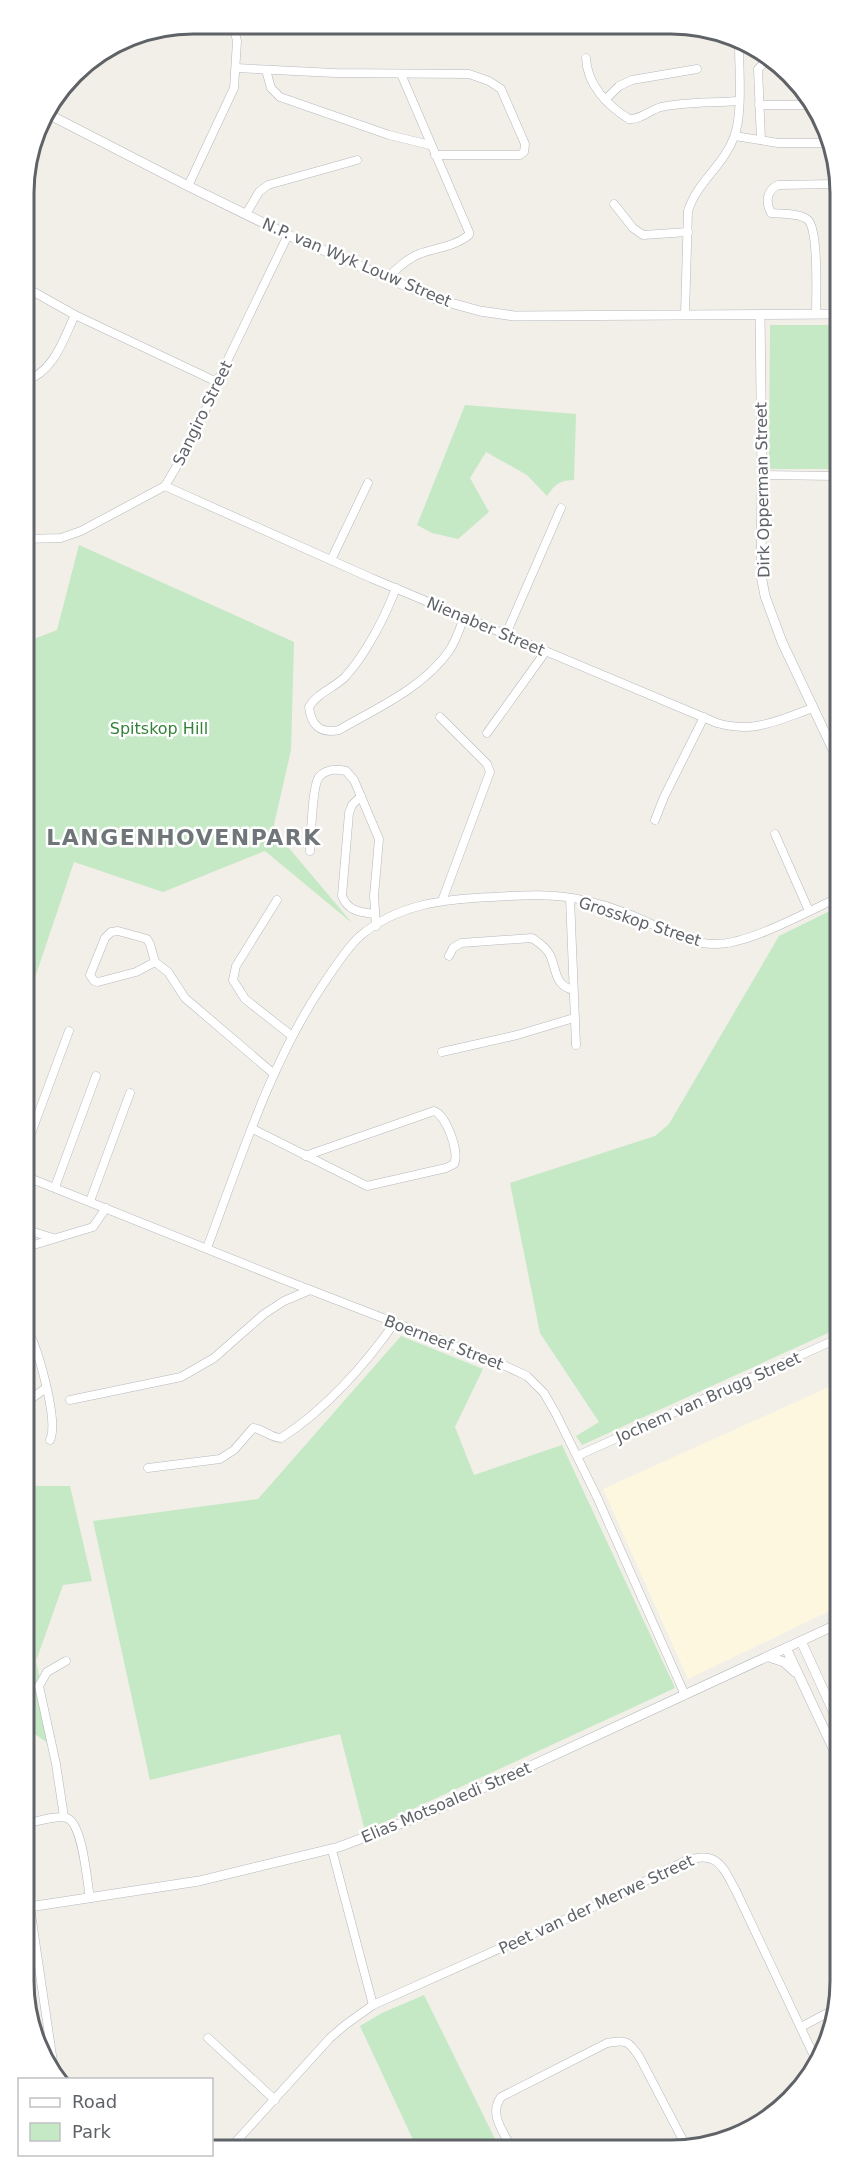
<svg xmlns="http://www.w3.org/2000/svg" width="865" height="2174" font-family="'DejaVu Sans',sans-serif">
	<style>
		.commercial { fill: #fef7e0 }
		.green { fill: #c5e8c5 }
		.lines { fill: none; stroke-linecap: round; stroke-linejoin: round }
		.minor-casing { stroke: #b5b8bc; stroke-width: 9 }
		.tertiary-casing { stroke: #b5b8bc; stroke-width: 10 }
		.minor { stroke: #fff; stroke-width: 8 }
		.tertiary { stroke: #fff; stroke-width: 9 }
		.labels { text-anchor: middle; stroke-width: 5; stroke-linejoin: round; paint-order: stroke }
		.street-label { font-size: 16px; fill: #5f6368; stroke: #fff }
		.park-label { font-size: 16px; fill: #348238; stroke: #fff }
		.district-label { font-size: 22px; font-weight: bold; letter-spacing: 1.5px; fill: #70757a; stroke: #fff }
		.rim { fill: none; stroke: #5f6368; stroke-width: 3 }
	</style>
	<rect width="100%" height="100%" fill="#f1efe8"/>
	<path class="commercial" d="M829 1387 839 1407 840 1606 688 1679 603 1489Z"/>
	<g class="green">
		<path d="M770 325H836V469H769Z"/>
		<path d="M465 405 576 414 574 480C560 480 555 484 547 496L527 475 486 452 470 478 489 512 458 539 432 533 417 525Z"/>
		<path d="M79 545 294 642 291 750 273 829 352 923 265 851 163 892 74 862 27 1001 26 642 57 630Z"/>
		<path d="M838 907 839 1328 582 1445 576 1436 599 1422 540 1333 510 1183 655 1136 669 1124 779 936Z"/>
		<path d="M401 1336 483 1369 455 1427 474 1475 562 1445 675 1688 365 1831 340 1734 150 1780 93 1521 258 1499Z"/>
		<path d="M28 1465 36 1486H70L92 1581 63 1585 36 1661 55 1748 29 1730Z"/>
		<path d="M424 1995 498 2145 416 2146 360 2026 382 2013Z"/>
	</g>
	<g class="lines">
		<defs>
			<g id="minor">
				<path d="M586 58C587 85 608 106 629 119 640 120 650 110 661 107 685 102 713 103 738 101"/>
				<path d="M236 68 335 73 469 74 489 81 501 89 525 144 524 152 520 155H435"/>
				<path d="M266 70 271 88 280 97 389 135 430 145"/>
				<path d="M605 100 619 86 632 80 697 69"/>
				<path d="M759 105H808"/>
				<path d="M735 136 778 143H831"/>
				<path d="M761 140 758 69 764 63H777"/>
				<path d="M188 186 234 88 237 41 233 24"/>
				<path d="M614 204 633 228 643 235 688 232"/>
				<path d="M246 214 259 192 268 185 357 160"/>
				<path d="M387 278C397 269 406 259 419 254 435 248 454 247 469 235V232L401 74"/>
				<path d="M25 287 75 315 217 382"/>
				<path d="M685 314 688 211C697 182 724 165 734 137 743 115 739 69 739 44"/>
				<path d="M816 314C816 296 819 231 808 220 801 213 781 214 771 213 765 202 767 190 778 185L835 184"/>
				<path d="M25 381C54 372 63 340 75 315"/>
				<path d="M762 475 836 476"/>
				<path d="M165 486 371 578 717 723C754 734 778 720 813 708"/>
				<path d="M25 539 61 538 81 531 165 486 195 435 217 382 288 235"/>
				<path d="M331 560 368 483"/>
				<path d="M396 588C385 617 366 654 345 677 334 688 317 693 309 707 311 725 320 734 339 730 377 708 423 688 449 651 456 641 460 628 464 617"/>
				<path d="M506 634 561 508"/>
				<path d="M440 717 487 764 490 772 442 901"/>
				<path d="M487 733 546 651"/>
				<path d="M361 796 352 805 349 813 342 896C348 911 359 912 374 914"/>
				<path d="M655 820 664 797 704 717"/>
				<path d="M775 834 809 911"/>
				<path d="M310 851C311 837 312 786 319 777 326 769 337 769 346 771L354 780 379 839 374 896 376 926"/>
				<path d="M570 898 576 1045"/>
				<path d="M277 900 236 966 233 980 245 999 292 1036"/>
				<path d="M449 956 453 948 461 943 532 938C539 943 546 947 550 955 557 970 554 985 573 990"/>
				<path d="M155 962 136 972 98 982 94 981 90 975 105 938 111 932 118 931 147 939 150 944 155 962 168 972 185 998 274 1074"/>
				<path d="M442 1052 517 1035 574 1018"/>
				<path d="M253 1129 367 1186 446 1168 454 1164C460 1152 446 1115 434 1111L305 1156"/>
				<path d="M27 1144 69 1031"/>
				<path d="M27 1177 282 1279 499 1363 527 1376 544 1393 556 1414 597 1497 685 1695"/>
				<path d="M55 1187 96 1076"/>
				<path d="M90 1201 130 1093"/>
				<path d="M27 1230 53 1238"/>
				<path d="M27 1247 93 1227 106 1208"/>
				<path d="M207 1248C241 1158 270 1063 324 983 335 967 346 949 360 936 398 904 444 899 492 897 523 895 556 893 587 901 600 904 613 908 626 913 654 923 684 944 715 944 747 945 807 912 837 898"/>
				<path d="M28 1331C38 1349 59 1421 50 1440"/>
				<path d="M70 1400 181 1377 214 1358 264 1314 284 1301 310 1290"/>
				<path d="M28 1401 46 1388"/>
				<path d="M577 1456 839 1338"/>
				<path d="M148 1468 220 1459 234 1450 253 1428C263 1429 271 1438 281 1438 324 1411 366 1364 395 1322"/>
				<path d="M64 1817 56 1764 39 1686 47 1672 66 1661"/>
				<path d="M29 1823C39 1821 57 1815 67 1818 83 1824 87 1882 90 1898"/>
				<path d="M332 1850 373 2005"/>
				<path d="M30 1907 53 2062"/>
				<path d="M801 2027 833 2010"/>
				<path d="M208 2038 275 2100"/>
				<path d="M510 2145C502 2130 489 2113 501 2097L607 2043C626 2039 629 2041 640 2058L685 2144"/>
				<path d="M232 2146 330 2038 345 2025 373 2005 602 1903 685 1861C718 1850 722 1866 736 1891L815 2058"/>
			</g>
			<g id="tertiary">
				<path d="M46 113 188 186 288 235 436 299 480 311 514 316 836 314"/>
				<path d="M760 314 762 475 761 575 765 596 782 642 837 758"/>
				<path d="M801 1641 840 1726"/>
				<path d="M786 1648 840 1763"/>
				<path d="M769 1657 784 1662 795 1672"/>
				<path d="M29 1907 199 1881 339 1847 431 1812 840 1623"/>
			</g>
		</defs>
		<use href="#minor" class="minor-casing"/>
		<use href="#tertiary" class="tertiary-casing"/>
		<use href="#minor" class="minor"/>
		<use href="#tertiary" class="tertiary"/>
	</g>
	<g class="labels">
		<g class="street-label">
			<text transform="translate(357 262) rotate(23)" y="6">N.P. van Wyk Louw Street</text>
			<text transform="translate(202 413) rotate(-64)" y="6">Sangiro Street</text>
			<text transform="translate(762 490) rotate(-91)" y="6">Dirk Opperman Street</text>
			<text transform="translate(486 626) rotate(23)" y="6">Nienaber Street</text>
			<text transform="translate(640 921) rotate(18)" y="6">Grosskop Street</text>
			<text transform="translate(444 1342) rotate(21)" y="6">Boerneef Street</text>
			<text transform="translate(708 1397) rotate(-24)" y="6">Jochem van Brugg Street</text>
			<text transform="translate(446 1802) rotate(-23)" y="6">Elias Motsoaledi Street</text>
			<text transform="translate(596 1904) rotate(-25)" y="6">Peet van der Merwe Street</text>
		</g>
		<g class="park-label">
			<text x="159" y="734">Spitskop Hill</text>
		</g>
		<g class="district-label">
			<text x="184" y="845">LANGENHOVENPARK</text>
		</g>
	</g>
	<path d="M0 0H865V2174H0ZM193 34H671A159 159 0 0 1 830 193V1981A159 159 0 0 1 671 2140H193A159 159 0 0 1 34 1981V193A159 159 0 0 1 193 34Z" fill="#fff" fill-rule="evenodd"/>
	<path class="rim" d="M193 34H671A159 159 0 0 1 830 193V1981A159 159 0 0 1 671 2140H193A159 159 0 0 1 34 1981V193A159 159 0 0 1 193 34Z"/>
	<rect x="18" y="2078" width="195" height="78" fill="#ffffff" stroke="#bfc1c3" stroke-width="1.5"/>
	<rect x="30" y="2098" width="30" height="9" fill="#ffffff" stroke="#bfc1c3" stroke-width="1.5"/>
	<text x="72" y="2108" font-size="18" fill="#5f6368">Road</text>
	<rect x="30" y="2123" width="30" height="18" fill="#c5e8c5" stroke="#bfc1c3" stroke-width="1.5"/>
	<text x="72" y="2138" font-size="18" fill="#5f6368">Park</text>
</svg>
